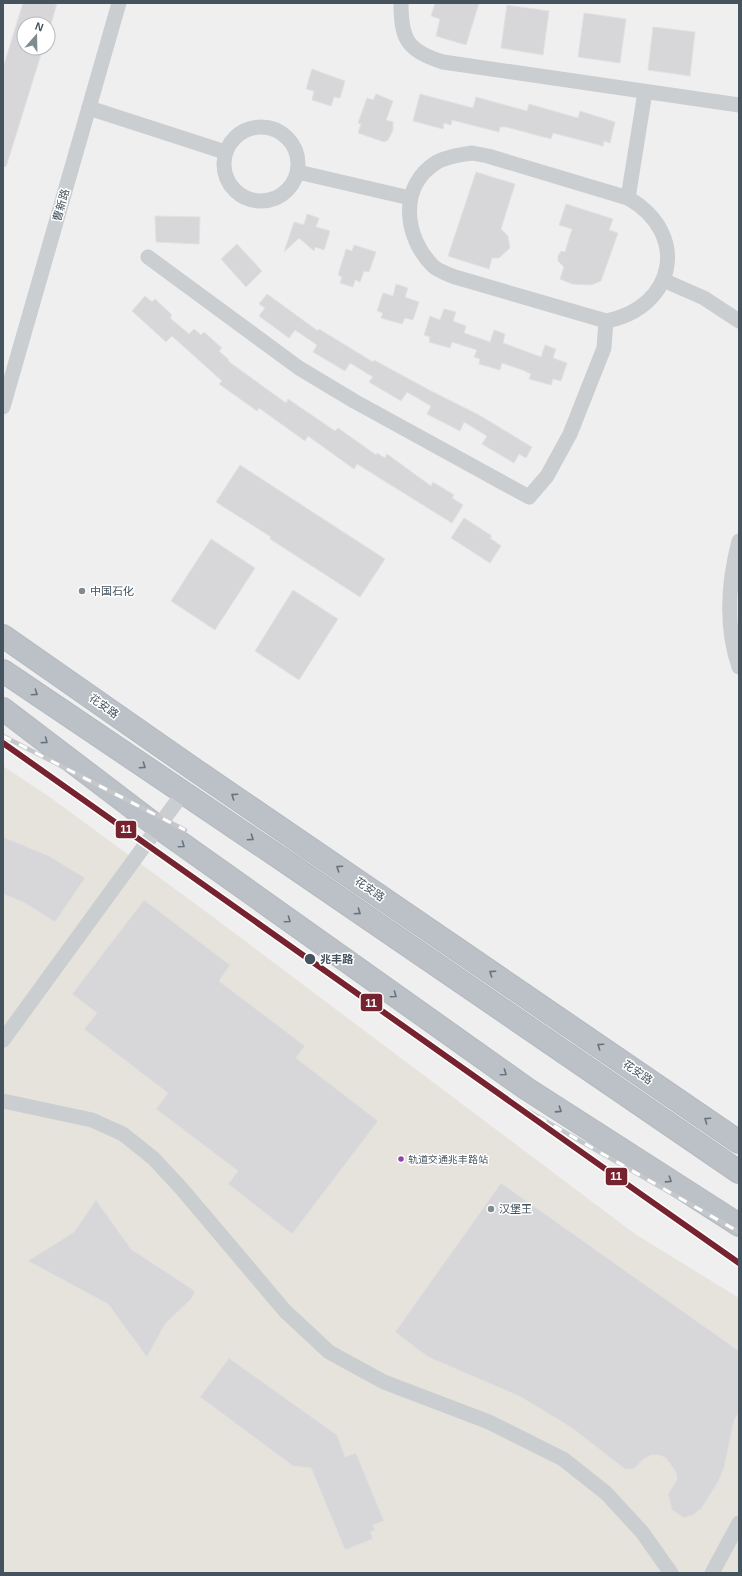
<svg xmlns="http://www.w3.org/2000/svg" width="742" height="1576" font-family="Arial,'Noto Sans SC',sans-serif">
	<style>
		.commercial { fill: #e6e2dc }
		.building { fill: #d7d7d9; stroke: #e1e1e2 }
		.lines { fill: none; stroke-linecap: round; stroke-linejoin: round }
		.highway-casing { stroke: #b3bac0; stroke-width: 24 }
		.street { stroke: #cbced0; stroke-width: 15 }
		.highway { stroke: #bbc1c6; stroke-width: 22 }
		.rail-casing { stroke: #c5c7ca; stroke-width: 4.5 }
		.rail { stroke: #fff; stroke-width: 3; stroke-dasharray: 9; stroke-linecap: butt }
		.metro-1-casing { stroke: #fff; stroke-width: 9 }
		.metro-1 { stroke: #76232f; stroke-width: 6 }
		.oneway { stroke: #68747d }
		.poi-dot { fill: #808a91; stroke: #fff; stroke-width: 1.5 }
		.stop-dot { fill: #44535e; stroke: #fff; stroke-width: 1.5 }
		.bus-dot { fill: #8e44ad; stroke: #fff; stroke-width: 1.5 }
		.labels { text-anchor: middle; stroke-width: 3; stroke-linejoin: round; paint-order: stroke }
		.bus-label { font-size: 10px; fill: #44535e; stroke: #fff; text-anchor: start }
		.street-label { font-size: 11px; fill: #44535e; stroke: #fff }
		.poi-label { font-size: 11px; fill: #44535e; stroke: #fff; text-anchor: start }
		.stop-label { font-size: 11px; font-weight: bold; fill: #44535e; stroke: #fff; text-anchor: start }
		.line-badge { stroke: #fff; stroke-width: 1.5 }
		.badge-label { font-size: 11px; text-anchor: middle; font-weight: bold; fill: #fff }
	</style>
	<rect width="100%" height="100%" fill="#f0efef"/>
	<path class="commercial" d="M3 766 51 798 209 914 635 1234 739 1298V1573H3Z"/>
	<g class="building">
		<path d="M23 3H57L51 24H24V48H43L6 167 3 166V68Z"/>
		<path d="M435 3H479L466 45 436 36 440 19 431 16Z"/>
		<path d="M507 5 549 11 543 55 501 48Z"/>
		<path d="M584 13 626 19 620 63 578 57Z"/>
		<path d="M653 27 695 32 690 76 648 70Z"/>
		<path d="M312 69 345 81 340 98 334 97 331 106 312 100 314 91 306 89Z"/>
		<path d="M376 94 393 101 386 120 393 122V130L388 140 384 142 358 133 361 124 358 123 367 98 373 100Z"/>
		<path d="M420 94 473 108 476 97 527 111 529 104 578 118 580 111 615 122 610 143 604 141 603 146 553 133 551 139 506 127H500L499 132 452 120 451 125 444 123 443 129 413 121Z"/>
		<path d="M476 172 515 184 501 229 508 236 510 248 499 258H492L489 269 448 256Z"/>
		<path d="M566 204 613 219 609 230 618 233 601 281 591 285 572 284 560 279 564 267 558 261V256L561 251 565 252 572 229 559 225Z"/>
		<path d="M307 214 319 218 316 227 330 231 324 250 315 247 314 251 299 238 284 252 294 222 304 225Z"/>
		<path d="M155 216 200 217 199 244 156 242Z"/>
		<path d="M237 244 262 271 246 287 221 259Z"/>
		<path d="M354 245 376 252 369 272 364 271 360 282 355 280 353 287 340 283 342 277 338 275 346 249 352 251Z"/>
		<path d="M396 284 408 288 405 297 419 302 413 320 405 318 402 324 381 318 383 313 377 311 383 293 393 296Z"/>
		<path d="M267 294 318 331 319 329 373 362 374 360 431 391 479 415 532 447 526 458 519 454 514 463 482 444 487 436 464 422 460 431 427 414 431 406 407 392 401 401 369 382 373 377 350 363 345 371 313 352 317 345 295 330 289 338 259 316 265 308 259 304Z"/>
		<path d="M145 296 152 302 155 299 172 315 170 318 189 334 194 329 201 335 204 332 222 348 219 351 229 360 228 361 286 403 288 399 335 431 338 428 376 455 377 453 385 458 387 454 431 486 433 482 454 495 452 498 463 505 452 523 357 464 354 469 308 436 305 441 259 408 257 411 219 384 222 381 172 336 166 342 132 311Z"/>
		<path d="M444 309 456 312 453 321 466 326 464 333 490 342 494 330 505 334 503 343 541 357 545 345 556 349 553 358 567 363 561 381 553 379 551 385 529 379 531 374 525 371 502 363 500 370 479 364 480 359 474 357 477 350 452 342 450 348 429 342 430 337 424 335 430 316 440 320Z"/>
		<path d="M240 465 385 559 360 597 270 539 271 537 216 502Z"/>
		<path d="M464 518 492 536 490 538 501 546 490 563 451 538Z"/>
		<path d="M211 539 255 568 215 630 171 601Z"/>
		<path d="M293 590 338 619 299 680 255 651Z"/>
		<path d="M3 837 49 856 85 878 55 922 25 903 3 894Z"/>
		<path d="M144 900 230 965 219 981 305 1046 296 1058 378 1121 292 1234 228 1184 238 1171 156 1109 168 1093 84 1029 97 1013 72 994Z"/>
		<path d="M501 1183 739 1351V1413L735 1418 733 1425 724 1468 718 1482 701 1509 693 1515 684 1518 672 1510 668 1494 677 1480 676 1472 666 1458 659 1455H651L644 1459 633 1469H625L572 1428 521 1397 428 1357 395 1332Z"/>
		<path d="M96 1200 131 1249 195 1291 192 1298 165 1324 147 1357 108 1304 28 1261 74 1232Z"/>
		<path d="M229 1358 337 1435 345 1457 356 1453 384 1521 373 1525 375 1530 370 1532 373 1539 345 1550 311 1468 293 1466 200 1397Z"/>
	</g>
	<g class="lines">
		<defs>
			<g id="highway">
				<path d="M3 636 195 770 739 1142"/>
				<path d="M3 671 292 866 739 1172"/>
				<path d="M3 709 158 827 527 1089 739 1225"/>
			</g>
		</defs>
		<use href="#highway" class="highway-casing"/>
		<g class="street">
			<path d="M401 3C401 39 407 51 443 62L739 105"/>
			<path d="M89 108 225 152"/>
			<circle cx="261" cy="164" r="37"/>
			<path d="M472 153 488 156 628 198C691 234 675 308 606 321L455 277C448 274 438 271 433 266 404 237 398 186 437 162 448 156 460 155 472 153Z"/>
			<path d="M298 172 410 198"/>
			<path d="M628 198 645 92"/>
			<path d="M148 257 299 368 354 401 529 497 547 476 570 434 604 348 606 321"/>
			<path d="M663 280 704 298 739 321"/>
			<path d="M3 407 119 3"/>
			<path d="M739 541C728 583 725 626 739 667"/>
			<path d="M3 1040 180 797"/>
			<path d="M3 1101 92 1120 123 1134 153 1158 181 1188 285 1311 329 1352 384 1382 489 1422 563 1459 606 1493 642 1532 671 1573"/>
			<path d="M712 1573 739 1523"/>
		</g>
		<use href="#highway" class="highway"/>
		<defs>
			<g id="rail">
				<path d="M3 736 185 830"/>
				<path d="M507 1099 739 1232"/>
			</g>
		</defs>
		<use href="#rail" class="rail-casing"/>
		<use href="#rail" class="rail"/>
		<defs>
			<path id="metro-1" d="M3 743C250 915 493 1091 739 1263"/>
		</defs>
		<use href="#metro-1" class="metro-1-casing"/>
		<use href="#metro-1" class="metro-1"/>
	</g>
	<defs><path id="oneway-chevron" d="M-2-3.5L2.5 0L-2 3.5" fill="none" stroke-width="1.6" stroke-linecap="round" stroke-linejoin="round"/></defs>
	<g class="oneway">
		<use href="#oneway-chevron" transform="translate(35 693) rotate(34)"/>
		<use href="#oneway-chevron" transform="translate(45 741) rotate(37)"/>
		<use href="#oneway-chevron" transform="translate(143 766) rotate(34)"/>
		<use href="#oneway-chevron" transform="translate(234 796) rotate(-146)"/>
		<use href="#oneway-chevron" transform="translate(251 838) rotate(34)"/>
		<use href="#oneway-chevron" transform="translate(182 845) rotate(35)"/>
		<use href="#oneway-chevron" transform="translate(339 868) rotate(-146)"/>
		<use href="#oneway-chevron" transform="translate(358 912) rotate(34)"/>
		<use href="#oneway-chevron" transform="translate(288 920) rotate(35)"/>
		<use href="#oneway-chevron" transform="translate(492 973) rotate(-146)"/>
		<use href="#oneway-chevron" transform="translate(394 995) rotate(35)"/>
		<use href="#oneway-chevron" transform="translate(600 1046) rotate(-146)"/>
		<use href="#oneway-chevron" transform="translate(504 1073) rotate(35)"/>
		<use href="#oneway-chevron" transform="translate(559 1110) rotate(33)"/>
		<use href="#oneway-chevron" transform="translate(707 1120) rotate(-146)"/>
		<use href="#oneway-chevron" transform="translate(669 1180) rotate(33)"/>
	</g>
	<g class="poi-dot">
		<circle cx="82" cy="591" r="4"/>
		<circle cx="491" cy="1209" r="4"/>
	</g>
	<circle class="stop-dot" cx="310" cy="959" r="6"/>
	<circle class="bus-dot" cx="401" cy="1159" r="3.5"/>
	<g class="labels">
		<g class="bus-label">
			<text x="408" y="1163">轨道交通兆丰路站</text>
		</g>
		<g class="street-label">
			<text transform="translate(61 205) rotate(-74)" y="4">曹新路</text>
			<text transform="translate(104 706) rotate(35)" y="4">花安路</text>
			<text transform="translate(370 889) rotate(34)" y="4">花安路</text>
			<text transform="translate(638 1072) rotate(34)" y="4">花安路</text>
		</g>
		<g class="poi-label">
			<text x="90" y="595">中国石化</text>
			<text x="499" y="1213">汉堡王</text>
		</g>
		<g class="stop-label">
			<text x="320" y="963">兆丰路</text>
		</g>
	</g>
	<g class="line-badge">
		<rect x="115" y="820" width="22" height="19" rx="4" fill="#76232f"/>
		<rect x="360" y="993" width="23" height="19" rx="4" fill="#76232f"/>
		<rect x="605" y="1167" width="23" height="19" rx="4" fill="#76232f"/>
	</g>
	<g class="badge-label">
		<text x="126" y="833">11</text>
		<text x="371" y="1007">11</text>
		<text x="616" y="1180">11</text>
	</g>
	<rect width="742" height="1576" fill="none" stroke="#44535e" stroke-width="8"/>
	<g transform="translate(36 36) rotate(20)"><circle r="19" fill="#ffffff" stroke="#b4babf"/>
	<path d="M0-3L7 15L0 10L-7 15Z" fill="#808a91"/>
	<text y="-6" font-size="11" font-weight="bold" text-anchor="middle" fill="#44535e">N</text>
	</g>
</svg>
